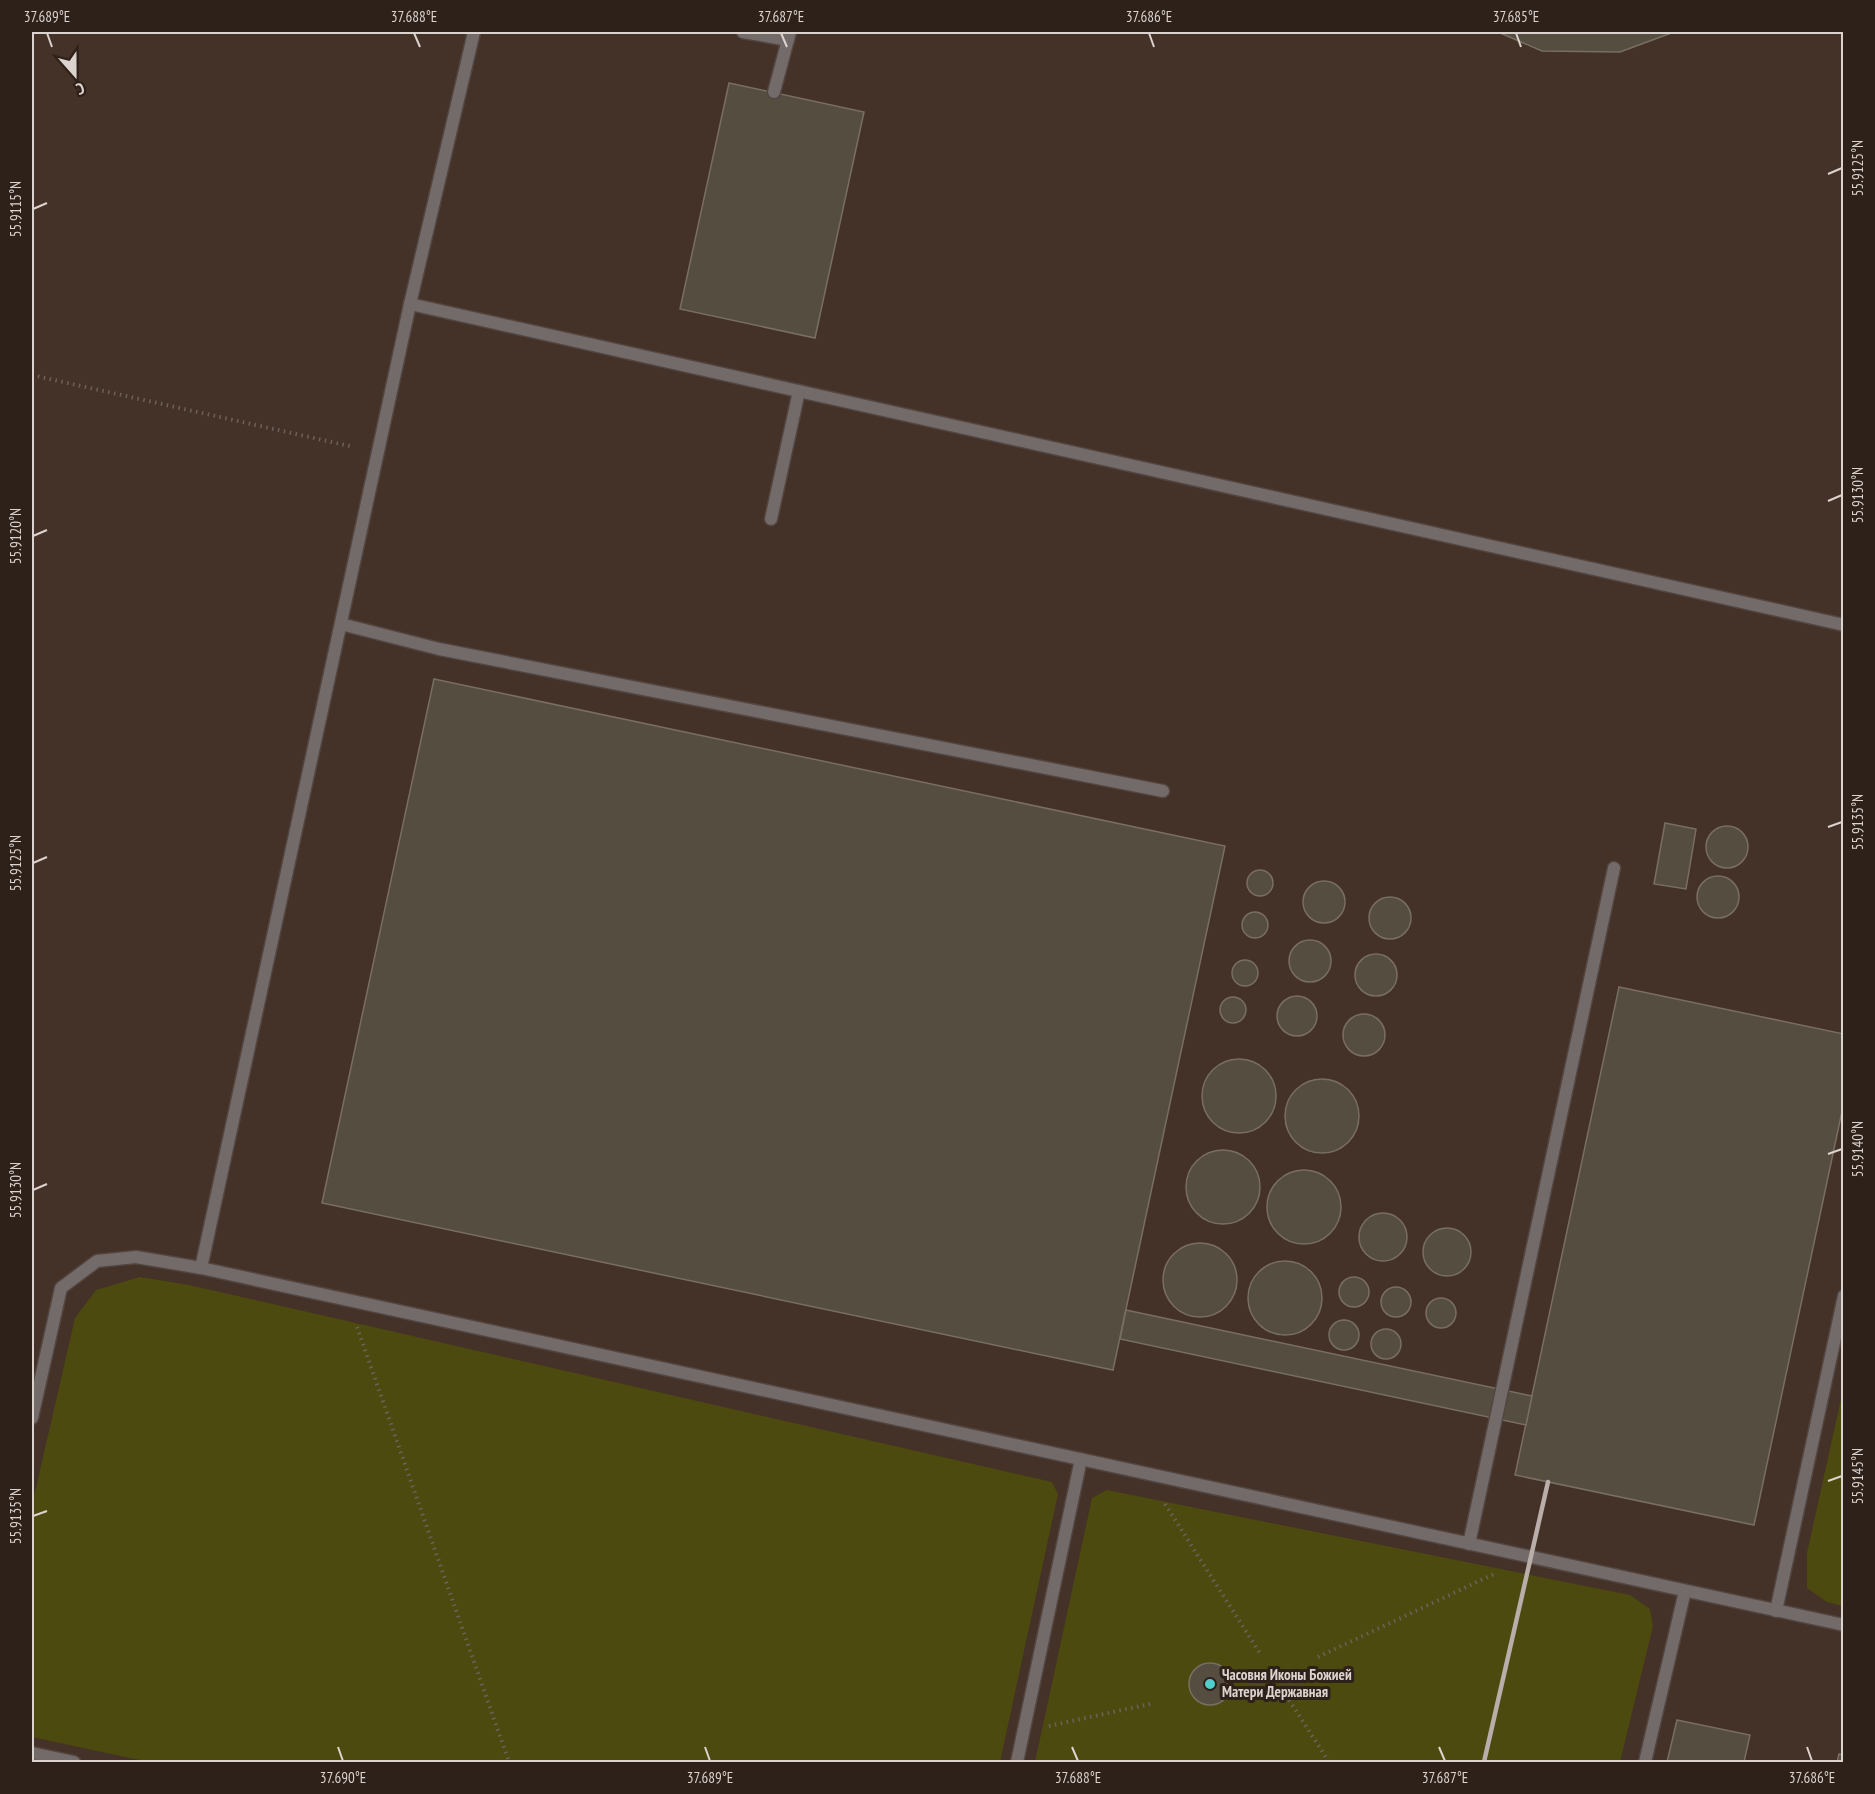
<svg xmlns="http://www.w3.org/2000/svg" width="1875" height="1794" font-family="'PT Sans Narrow',sans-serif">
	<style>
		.built { fill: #443127 }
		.green { fill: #4d4a0f }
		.building { fill: #564d41; stroke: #786f61; stroke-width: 1.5 }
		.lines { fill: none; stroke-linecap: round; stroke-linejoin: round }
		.lane-casing { stroke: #52453f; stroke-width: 15 }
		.path { stroke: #6d615b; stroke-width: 4; stroke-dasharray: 1.5 4.5; stroke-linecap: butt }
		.lane { stroke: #736a6a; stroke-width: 12 }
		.rail { stroke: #b9aea9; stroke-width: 4.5 }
		.ticks { fill: none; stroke: #dcd3ce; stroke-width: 2 }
		.poi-dot { fill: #52cdcd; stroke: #2e211a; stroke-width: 2 }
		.labels { text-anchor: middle; stroke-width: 6; stroke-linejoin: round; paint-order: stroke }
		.poi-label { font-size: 15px; font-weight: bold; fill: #dcd3ce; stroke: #2e211a; text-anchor: start }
		.neatline { fill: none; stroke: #dcd3ce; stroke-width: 2 }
		.ticks-label { font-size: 15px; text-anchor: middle; fill: #dcd3ce }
	</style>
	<rect width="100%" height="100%" fill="#382a24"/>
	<rect class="built" x="32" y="32" width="1811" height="1730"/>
	<g class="green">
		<path d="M140 1277 189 1285 1052 1482 1058 1494 1000 1762H149L32 1737V1505L75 1318 96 1290Z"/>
		<path d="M1843 1390V1606L1827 1602 1807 1588V1553Z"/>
		<path d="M1107 1490 1630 1595 1650 1609 1653 1626 1620 1762H1035L1092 1498Z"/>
	</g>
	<g class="building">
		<path d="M1498 32H1674L1620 52 1542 51Z"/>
		<path d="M729 83 864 112 815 338 680 309Z"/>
		<path d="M434 679 1225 846 1113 1370 322 1203Z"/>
		<path d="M1665 823 1696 829 1686 889 1654 884Z"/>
		<circle cx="1727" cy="847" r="21"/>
		<circle cx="1260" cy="883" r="13"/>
		<circle cx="1718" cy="897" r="21"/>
		<circle cx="1324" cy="902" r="21"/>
		<circle cx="1390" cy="918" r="21"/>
		<circle cx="1255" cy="925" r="13"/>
		<circle cx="1310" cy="961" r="21"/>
		<circle cx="1376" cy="975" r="21"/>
		<circle cx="1245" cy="973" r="13"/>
		<path d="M1619 987 1844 1034V1102L1754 1525 1515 1475Z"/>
		<circle cx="1297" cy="1016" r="20"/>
		<circle cx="1233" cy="1010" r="13"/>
		<circle cx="1364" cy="1035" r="21"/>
		<circle cx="1239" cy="1096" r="37"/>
		<circle cx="1322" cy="1116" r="37"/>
		<circle cx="1223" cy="1187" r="37"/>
		<circle cx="1304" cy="1207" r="37"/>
		<circle cx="1383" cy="1237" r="24"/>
		<circle cx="1447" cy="1252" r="24"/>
		<circle cx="1200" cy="1280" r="37"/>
		<circle cx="1285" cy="1298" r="37"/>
		<circle cx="1354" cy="1292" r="15"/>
		<circle cx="1396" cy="1302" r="15"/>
		<circle cx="1441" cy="1313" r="15"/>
		<path d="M1126 1310 1532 1396 1526 1425 1120 1339Z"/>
		<circle cx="1344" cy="1335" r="15"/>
		<circle cx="1386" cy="1344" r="15"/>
		<circle cx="1210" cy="1684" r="21"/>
		<path d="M1677 1720 1750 1735 1744 1762H1667Z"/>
		<path d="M1839 1754 1844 1755V1762H1837Z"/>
	</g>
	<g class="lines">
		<defs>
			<g id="lane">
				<path d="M743 32 788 40"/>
				<path d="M774 92 790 32"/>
				<path d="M410 304 1844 625"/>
				<path d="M771 519 799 391"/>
				<path d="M341 624 439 649 1163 791"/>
				<path d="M201 1268 410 304 474 32"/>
				<path d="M32 1418 61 1288 97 1261 136 1257 201 1268 1844 1625"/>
				<path d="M1469 1544 1614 868"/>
				<path d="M1776 1611 1844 1296"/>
				<path d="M32 1753 74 1762"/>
				<path d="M1017 1762 1081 1459"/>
				<path d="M1645 1762 1685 1591"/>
			</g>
		</defs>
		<use href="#lane" class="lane-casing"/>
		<g class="path">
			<path d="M32 375 354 447"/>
			<path d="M357 1327 509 1762"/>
			<path d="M1165 1504 1261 1655"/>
			<path d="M1318 1657 1494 1574"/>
			<path d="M1289 1700 1329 1762"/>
			<path d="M1049 1726 1154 1703"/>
		</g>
		<use href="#lane" class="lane"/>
		<path class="rail" d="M1484 1762 1548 1482"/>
	</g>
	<path class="ticks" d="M47 33 52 47M414 33 420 47M781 33 787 47M1149 33 1154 47M1516 33 1521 47M1828 174 1842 168M33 209 47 203M1828 501 1842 495M33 536 47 530M1828 827 1842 822M33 863 47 857M1828 1154 1842 1149M33 1190 47 1184M1828 1481 1842 1476M33 1516 47 1511M338 1747 343 1761M705 1747 710 1761M1072 1747 1078 1761M1439 1747 1445 1761M1807 1747 1812 1761"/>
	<circle class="poi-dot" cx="1210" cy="1684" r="6"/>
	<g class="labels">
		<g class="poi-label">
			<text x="1222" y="1680">Часовня Иконы Божией<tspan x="1222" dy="17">Матери Державная</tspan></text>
		</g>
	</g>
	<rect width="1875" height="1794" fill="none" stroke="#2e211a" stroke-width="66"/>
	<g transform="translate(75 75) rotate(159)" stroke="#2e211a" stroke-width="4.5" paint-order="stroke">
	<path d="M0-4.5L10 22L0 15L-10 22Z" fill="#dcd3ce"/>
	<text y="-9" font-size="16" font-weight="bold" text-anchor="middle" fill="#dcd3ce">С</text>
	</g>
	<rect x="33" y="33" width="1809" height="1728" class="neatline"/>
	<g class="ticks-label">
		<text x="47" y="22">37.689°E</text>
		<text x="414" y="22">37.688°E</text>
		<text x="781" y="22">37.687°E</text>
		<text x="1149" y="22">37.686°E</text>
		<text x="1516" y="22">37.685°E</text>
		<text transform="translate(1858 168) rotate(-90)" y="5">55.9125°N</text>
		<text transform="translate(16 209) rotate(-90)" y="5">55.9115°N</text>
		<text transform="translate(1858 495) rotate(-90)" y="5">55.9130°N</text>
		<text transform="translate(16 536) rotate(-90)" y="5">55.9120°N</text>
		<text transform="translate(1858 822) rotate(-90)" y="5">55.9135°N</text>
		<text transform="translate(16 863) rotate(-90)" y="5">55.9125°N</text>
		<text transform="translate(1858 1149) rotate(-90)" y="5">55.9140°N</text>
		<text transform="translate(16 1190) rotate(-90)" y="5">55.9130°N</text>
		<text transform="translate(1858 1476) rotate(-90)" y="5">55.9145°N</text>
		<text transform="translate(16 1516) rotate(-90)" y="5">55.9135°N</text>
		<text x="343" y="1783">37.690°E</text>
		<text x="710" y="1783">37.689°E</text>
		<text x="1078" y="1783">37.688°E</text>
		<text x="1445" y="1783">37.687°E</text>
		<text x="1812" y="1783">37.686°E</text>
	</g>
</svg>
